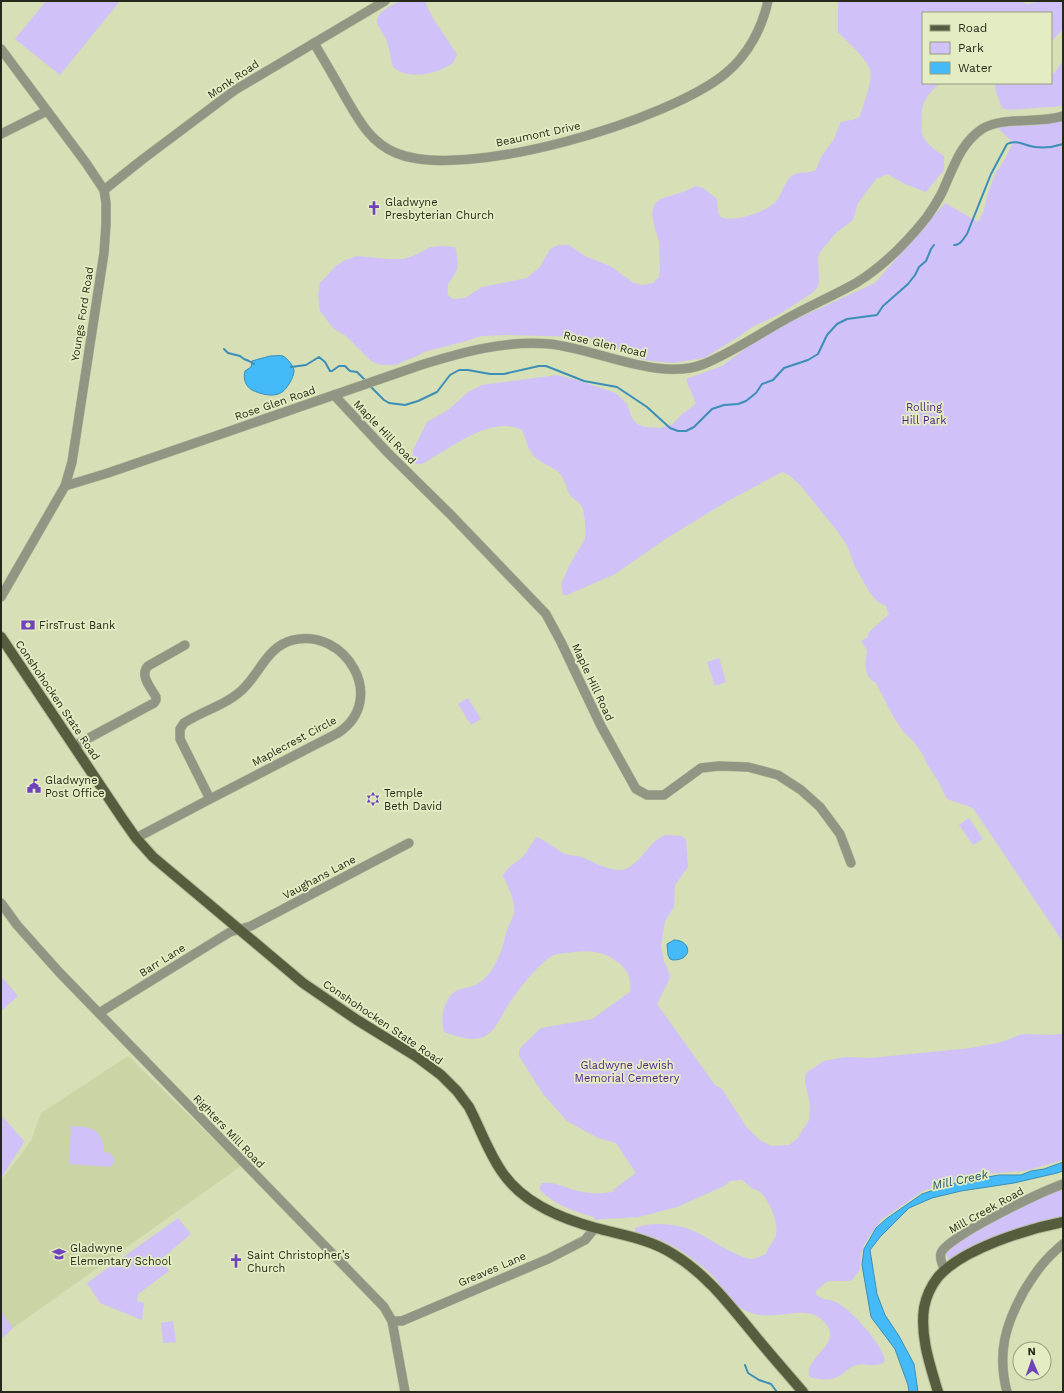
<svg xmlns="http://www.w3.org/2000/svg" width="1064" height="1393" font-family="'Work Sans',sans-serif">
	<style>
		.built { fill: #cbd4a4 }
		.green { fill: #d0c1f9 }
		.water { fill: #45baf9; stroke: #3c8eb6 }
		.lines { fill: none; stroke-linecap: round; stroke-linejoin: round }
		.stream { stroke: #3c8eb6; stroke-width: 2 }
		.minor-casing { stroke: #b3bb97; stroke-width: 10 }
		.major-casing { stroke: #b3bb97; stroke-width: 12 }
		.minor { stroke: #919584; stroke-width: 9 }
		.major { stroke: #565c3e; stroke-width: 10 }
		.labels { text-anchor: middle; stroke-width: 3.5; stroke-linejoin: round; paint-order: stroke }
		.street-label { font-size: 11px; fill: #262919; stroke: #e3ecc2 }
		.poi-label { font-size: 11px; fill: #262919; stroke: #e3ecc2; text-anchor: start }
		.park-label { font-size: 11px; fill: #4e1f8d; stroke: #e3ecc2 }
		.water-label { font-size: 12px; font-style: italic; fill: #285671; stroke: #e3ecc2 }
	</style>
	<rect width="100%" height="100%" fill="#d6dfb6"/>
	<path class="built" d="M128 1056 241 1166 13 1328 1 1339V1181L31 1141 41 1113Z"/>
	<g class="green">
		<path d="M46 1H120L60 75 15 39Z"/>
		<path d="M402 1H425C432 21 447 37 457 55L453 63C437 74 409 81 393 67 390 58 390 48 386 39 384 34 380 30 378 25 372 13 394 4 402 1Z"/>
		<path d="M838 1H1022L1027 4 1040 1H1063V29L1051 42V13H923V83H940C925 97 920 104 922 124 922 127 921 131 922 134 924 142 937 152 944 156V170L926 192 905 184 887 174 876 179 858 203 853 220 836 233 820 252 818 257 819 282 817 288 811 294 778 315 752 327 735 339 704 358 672 363 644 360 597 340 585 337 506 335 481 336 463 342 427 351 419 355 395 365H383L375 363 370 360 346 336 333 328 320 311 318 294 320 283 336 266 343 261 357 256 389 259H403L413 256 431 247 442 246 455 247C457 254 459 262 457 269 453 281 446 279 448 295L453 299 465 298 482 287 527 278 540 267 550 249 558 245H569L585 256 610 266 634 283 642 285 653 283 659 277 660 268 659 242 654 225 652 213 654 205 660 199 683 192 696 186 703 188 717 199 718 213 721 217C724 218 728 219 730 219 743 219 771 210 778 199 782 192 786 178 795 174 801 171 809 174 816 170L821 157 834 139 840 123C847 119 854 122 860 116 863 104 873 82 870 70 867 58 846 41 838 32Z"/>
		<path d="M1063 61V106L1008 110 1002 108 996 92 995 83H1051V74L1055 72Z"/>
		<path d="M1063 119V942L973 808 947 799 938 781 927 764 922 753 912 740 903 731 894 718 876 683C862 676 866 662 867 650L861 641 868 637V633L889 614 886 606 878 602 870 593 854 565 848 547 838 532 801 486 789 475 782 472 726 502 667 538 615 574 567 595H563L561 584 569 566 585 539C586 533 585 510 581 505 578 501 573 499 570 495 565 486 565 477 557 471 549 465 540 463 533 455 527 448 526 438 522 430 497 417 463 439 442 452 436 456 429 459 424 463 419 465 416 464 412 462L413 450 427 422 448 410 468 392 482 385 557 375 580 381 616 393 627 404 632 418 637 424 645 427 660 428 673 424 682 414 696 404 686 379 722 366 768 332 875 283 945 203 978 222 984 210 988 193 996 172 1002 164 1013 143 997 127 1038 125Z"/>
		<path d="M719 658 726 682 715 686 707 662Z"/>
		<path d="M468 698 481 719 471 725 458 704Z"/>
		<path d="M969 818 983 839 973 845 959 825Z"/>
		<path d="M665 835 682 836 686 840 688 867 675 885 674 907 665 921 661 946 664 961 670 975 669 980 657 1004 715 1085 722 1089 747 1128 760 1140 771 1146 789 1145 797 1139 809 1120 810 1104 805 1082V1077L807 1072 824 1061 845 1057 870 1058 971 1048 1002 1042 1019 1035 1026 1034 1049 1035 1063 1034V1160L1025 1171 982 1174 961 1178 923 1191 881 1220 870 1235 864 1245 861 1255 860 1270 852 1280 848 1281H829L825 1283 816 1291V1294C821 1300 829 1299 836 1302 851 1309 883 1345 885 1361 877 1369 867 1363 857 1365 851 1366 846 1371 841 1375 832 1381 820 1380 810 1377 801 1360 839 1347 828 1327 812 1298 774 1324 749 1312 744 1310 737 1307 733 1303 725 1294 720 1283 711 1274 699 1263 682 1250 667 1243 657 1238 646 1235 635 1232V1228C654 1221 678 1224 696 1232 707 1237 717 1245 728 1250 735 1253 743 1258 751 1259 756 1259 761 1256 766 1254 768 1246 774 1242 776 1235 779 1224 769 1199 760 1192 758 1190 755 1190 752 1188 749 1186 746 1183 742 1180L730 1181 724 1186 677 1207 635 1218 634 1217C621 1219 608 1218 595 1220L594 1217C575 1212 554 1204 540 1190V1186L542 1183C555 1181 566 1188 578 1191 589 1194 602 1194 612 1192H614L613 1190 636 1173 616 1143 598 1138 567 1121 543 1094 519 1056V1051L522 1046 541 1028 592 1019 630 992C632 978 627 968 616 961 604 952 590 950 575 952 569 953 560 953 554 955 538 963 513 996 504 1012 499 1021 495 1030 485 1036 474 1043 456 1036 444 1032 441 1019 442 1007 451 995 457 987 471 989 479 983 491 975 499 959 503 945 505 940 505 933 508 928 509 923 513 918 514 914 516 902 508 886 503 876 507 866 519 862 526 853 530 847 532 842 537 837 547 841 554 848 563 853 568 856 573 855 578 856 594 860 615 878 631 866 644 857 650 841 665 835Z"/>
		<path d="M1 976 18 996 1 1011Z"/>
		<path d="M1 1115 24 1141 23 1144 1 1178Z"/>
		<path d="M71 1126C92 1127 102 1128 104 1152L110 1153 114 1158V1163L110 1167 69 1164Z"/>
		<path d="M1063 1188V1218L950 1260 945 1254C977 1223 1024 1206 1063 1188Z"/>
		<path d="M178 1218 191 1234 161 1259 169 1271 138 1294 137 1301 144 1303 142 1320 100 1303 87 1283Z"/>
		<path d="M1 1311 13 1328 1 1339Z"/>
		<path d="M173 1321 176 1342 163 1343 161 1323Z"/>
	</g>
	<g class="water">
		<path d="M270 356C274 356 279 355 283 356 287 358 294 366 294 371 294 377 287 389 282 392 274 398 260 394 252 390 245 386 243 378 245 371L251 367 252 361 259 359Z"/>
		<path d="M674 940C691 940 694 960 673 960L670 959 668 955 667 944Z"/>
		<path d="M1063 1162V1171L1057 1173 1014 1183 961 1191 932 1198 909 1208 880 1237 870 1250 877 1294 885 1315 899 1336 914 1364 918 1392H909L908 1385 895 1349 871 1317 862 1265 864 1249 876 1228 886 1219 922 1194 955 1183 999 1175H1021L1031 1171 1044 1169Z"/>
	</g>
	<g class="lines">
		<g class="stream">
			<path d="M954 245C961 245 963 239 967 234L991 174 1007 144C1016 139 1026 146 1035 147 1044 148 1054 147 1063 144"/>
			<path d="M224 349 228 353 240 356 244 359 249 361 254 364"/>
			<path d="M291 367 306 365 319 357 325 362 330 371H332L339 366H345L350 371 357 372 366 381"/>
			<path d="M370 386 384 400 389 403 405 405 418 401 437 392 450 375 459 370H468L490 374H504L539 366H546L584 381 617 387 647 407 670 428 678 431H686L694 427 712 409 724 405 738 404 746 401 756 393 762 384 773 380 784 368 808 360 818 354 827 335 837 324 847 319 877 315 883 306 908 284 915 275 919 267 926 261 931 249 934 245"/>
			<path d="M745 1365 748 1373 759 1380 771 1384 777 1392"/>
		</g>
		<defs>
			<g id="minor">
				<path d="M314 43C324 60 334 77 343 93 357 117 369 142 396 153 465 182 670 120 726 73 748 55 762 28 768 1"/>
				<path d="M1 49 86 163 104 190 106 203V224L104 253 72 462 65 486 1 597"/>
				<path d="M1 134 47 111"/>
				<path d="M104 190 143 159 235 90 385 1"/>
				<path d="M334 395 388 453 451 515 546 614 561 642 601 726 636 789 647 795H664L701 768 719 766 748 767 778 775 801 790 820 807 840 834 851 863"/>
				<path d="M65 486 108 473 421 365C463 352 506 340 550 344 597 349 660 382 704 364 733 352 759 334 786 319 809 306 833 296 856 283 884 266 907 242 927 217 933 208 940 198 944 188 954 166 961 143 982 129 1003 116 1038 124 1063 116"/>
				<path d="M74 746 154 703 156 700V697C151 688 139 675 148 666L185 645"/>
				<path d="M136 838 210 799 180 739V729L184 723C202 711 229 704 244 688 261 671 268 646 293 640 345 627 389 699 338 733L210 799"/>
				<path d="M1 903 17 925 59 972 384 1307 392 1321 405 1392"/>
				<path d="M99 1013 230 932 251 926 409 843"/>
				<path d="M945 1271C943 1265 939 1259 941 1253 946 1237 1043 1191 1063 1184"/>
				<path d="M392 1321H402L548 1259 585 1240 595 1228"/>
				<path d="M1007 1392C997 1354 1005 1325 1024 1291 1037 1270 1044 1260 1063 1244"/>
			</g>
			<g id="major">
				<path d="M1 637 122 818 136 838 153 857 303 983 357 1020 417 1057 441 1075 457 1091 469 1107C480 1128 488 1152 502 1172 522 1202 562 1219 596 1228 622 1235 650 1239 673 1254 706 1274 728 1303 752 1332 768 1352 786 1372 803 1392"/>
				<path d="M938 1392C930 1365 920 1337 924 1308 926 1297 931 1286 938 1277 962 1249 1027 1229 1063 1222"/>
			</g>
		</defs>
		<use href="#minor" class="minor-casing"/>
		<use href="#major" class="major-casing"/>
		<use href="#minor" class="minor"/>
		<use href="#major" class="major"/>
	</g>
	<defs>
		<symbol id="church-bare" viewBox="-9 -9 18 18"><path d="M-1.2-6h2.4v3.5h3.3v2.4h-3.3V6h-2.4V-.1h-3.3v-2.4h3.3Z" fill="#7043bb" stroke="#e3ecc2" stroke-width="2.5" paint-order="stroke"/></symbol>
		<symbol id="bank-bare" viewBox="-9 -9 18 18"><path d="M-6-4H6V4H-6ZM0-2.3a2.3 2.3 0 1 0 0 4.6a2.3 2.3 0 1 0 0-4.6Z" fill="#7043bb" stroke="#e3ecc2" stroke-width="2.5" paint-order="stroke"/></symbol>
		<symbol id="civic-bare" viewBox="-9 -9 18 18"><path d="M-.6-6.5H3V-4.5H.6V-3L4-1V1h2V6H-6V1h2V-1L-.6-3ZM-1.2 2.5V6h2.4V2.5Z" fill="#7043bb" stroke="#e3ecc2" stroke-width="2.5" paint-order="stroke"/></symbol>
		<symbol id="synagogue-bare" viewBox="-9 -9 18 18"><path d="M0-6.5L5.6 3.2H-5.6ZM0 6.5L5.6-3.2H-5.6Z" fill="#7043bb" stroke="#e3ecc2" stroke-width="2.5" paint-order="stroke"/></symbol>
		<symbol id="school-bare" viewBox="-9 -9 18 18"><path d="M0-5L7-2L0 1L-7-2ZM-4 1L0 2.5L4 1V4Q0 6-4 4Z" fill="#7043bb" stroke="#e3ecc2" stroke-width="2.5" paint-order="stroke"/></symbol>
	</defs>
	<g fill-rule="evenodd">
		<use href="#church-bare" x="364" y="198" width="20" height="20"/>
		<use href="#bank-bare" x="18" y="615" width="20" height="20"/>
		<use href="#civic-bare" x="24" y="776" width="20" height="20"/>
		<use href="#synagogue-bare" x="363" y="789" width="20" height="20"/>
		<use href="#school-bare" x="49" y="1244" width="20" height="20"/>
		<use href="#church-bare" x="226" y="1251" width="20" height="20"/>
	</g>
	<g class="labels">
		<g class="street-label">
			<text transform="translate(233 79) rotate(-34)" y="4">Monk Road</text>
			<text transform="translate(538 134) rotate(-12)" y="4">Beaumont Drive</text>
			<text transform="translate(82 314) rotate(-81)" y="4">Youngs Ford Road</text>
			<text transform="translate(605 344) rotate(13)" y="4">Rose Glen Road</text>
			<text transform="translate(275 403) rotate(-19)" y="4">Rose Glen Road</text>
			<text transform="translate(385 432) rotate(46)" y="4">Maple Hill Road</text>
			<text transform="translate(593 682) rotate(65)" y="4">Maple Hill Road</text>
			<text transform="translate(58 700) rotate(56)" y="4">Conshohocken State Road</text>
			<text transform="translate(294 741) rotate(-28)" y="4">Maplecrest Circle</text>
			<text transform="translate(319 877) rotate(-28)" y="4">Vaughans Lane</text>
			<text transform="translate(162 960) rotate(-32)" y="4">Barr Lane</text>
			<text transform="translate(383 1022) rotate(34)" y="4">Conshohocken State Road</text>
			<text transform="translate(229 1131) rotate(46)" y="4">Righters Mill Road</text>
			<text transform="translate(986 1210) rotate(-29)" y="4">Mill Creek Road</text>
			<text transform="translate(492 1269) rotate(-23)" y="4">Greaves Lane</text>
		</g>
		<g class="poi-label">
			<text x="385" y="206">Gladwyne<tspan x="385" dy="13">Presbyterian Church</tspan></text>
			<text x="39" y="629">FirsTrust Bank</text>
			<text x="45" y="784">Gladwyne<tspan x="45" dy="13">Post Office</tspan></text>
			<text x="384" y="797">Temple<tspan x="384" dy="13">Beth David</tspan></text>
			<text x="70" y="1252">Gladwyne<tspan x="70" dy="13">Elementary School</tspan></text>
			<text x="247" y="1259">Saint Christopher’s<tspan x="247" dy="13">Church</tspan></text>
		</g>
		<g class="park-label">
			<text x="924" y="411">Rolling<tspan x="924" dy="13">Hill Park</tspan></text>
			<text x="627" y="1069">Gladwyne Jewish<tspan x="627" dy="13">Memorial Cemetery</tspan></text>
		</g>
		<g class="water-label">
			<text transform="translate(960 1180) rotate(-12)" y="4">Mill Creek</text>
		</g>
	</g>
	<rect width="1064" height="1393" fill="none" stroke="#262919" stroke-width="4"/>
	<rect x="922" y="12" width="130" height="72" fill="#e3ecc2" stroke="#979e7e"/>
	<rect x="930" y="25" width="20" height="6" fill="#565c3e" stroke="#979e7e"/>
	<text x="958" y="32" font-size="12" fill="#262919">Road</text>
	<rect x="930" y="42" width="20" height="12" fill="#d0c1f9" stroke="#979e7e"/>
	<text x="958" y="52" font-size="12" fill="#262919">Park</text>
	<rect x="930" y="62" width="20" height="12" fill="#45baf9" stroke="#979e7e"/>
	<text x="958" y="72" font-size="12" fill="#262919">Water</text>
	<g transform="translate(1032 1361) rotate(358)"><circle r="19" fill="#e3ecc2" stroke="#979e7e"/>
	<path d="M0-3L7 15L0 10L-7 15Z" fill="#7043bb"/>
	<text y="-6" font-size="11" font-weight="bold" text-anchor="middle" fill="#262919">N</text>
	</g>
</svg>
